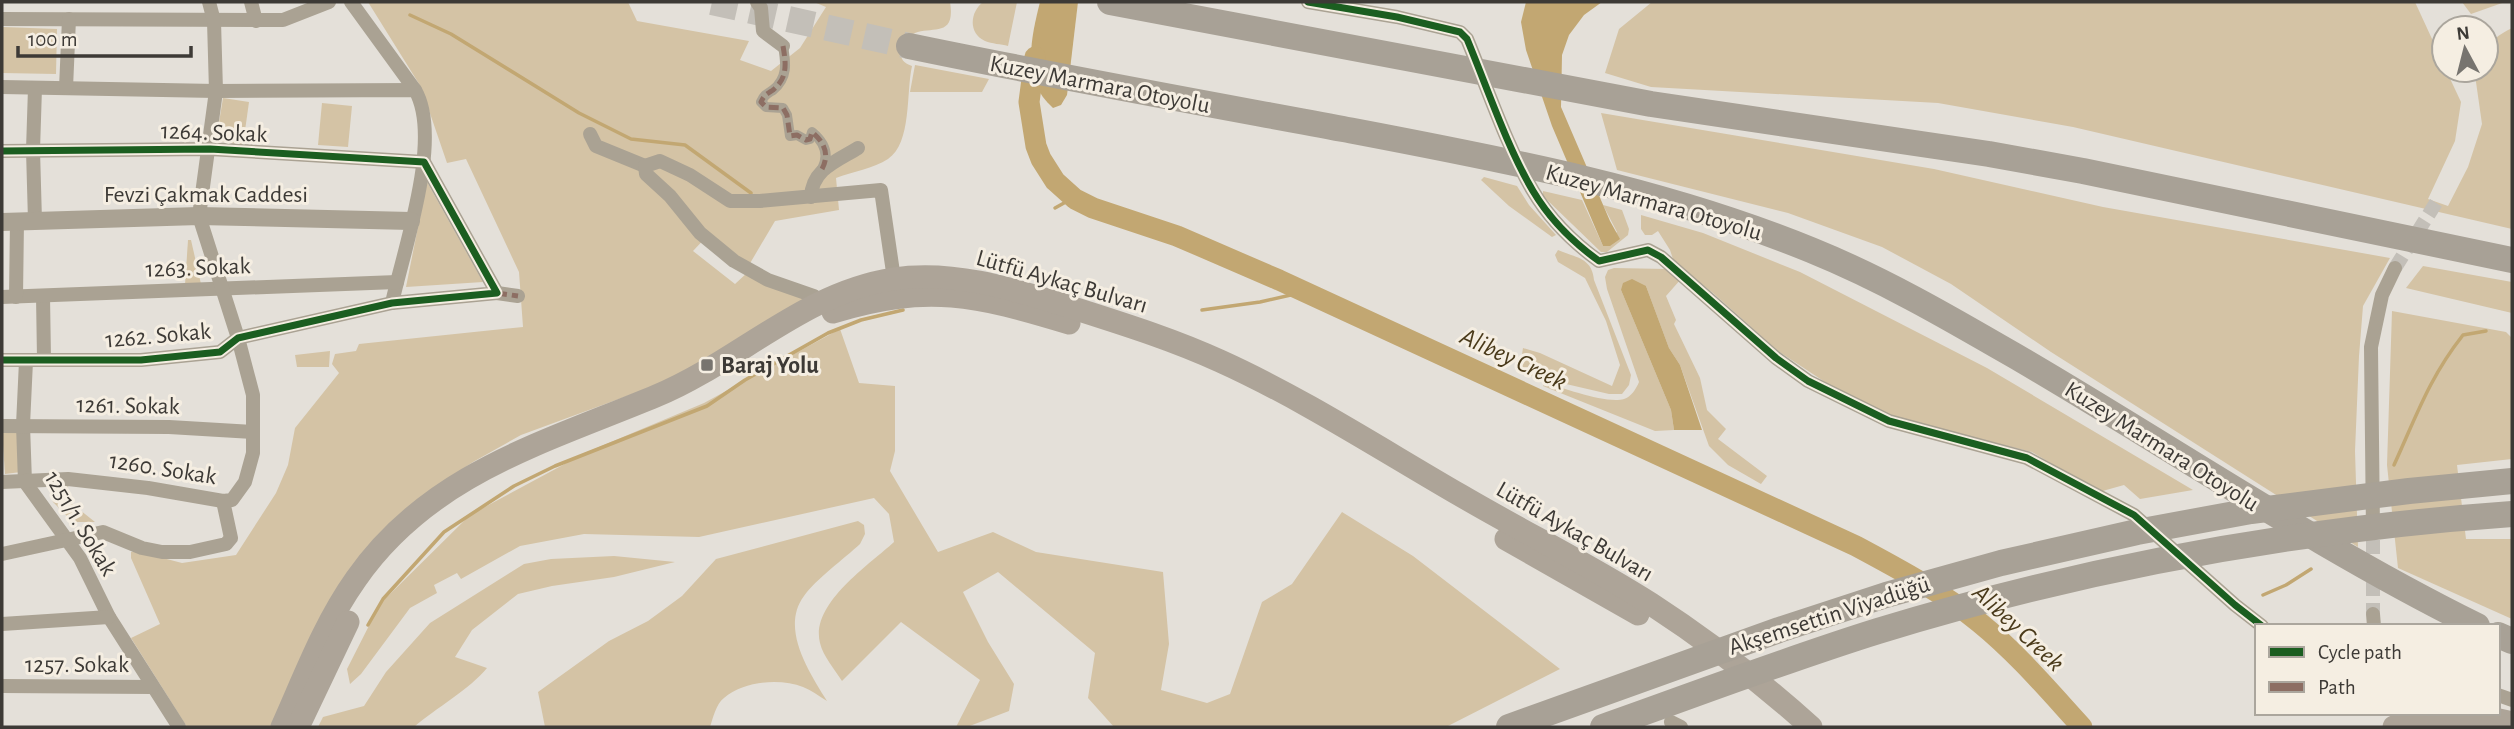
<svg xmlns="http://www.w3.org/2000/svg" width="2514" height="729" font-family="'Alegreya Sans',sans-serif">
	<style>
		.green { fill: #d4c3a5 }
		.water { fill: #c2a772 }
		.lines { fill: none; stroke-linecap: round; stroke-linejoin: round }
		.stream { stroke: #c2a772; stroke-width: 3.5 }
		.river { stroke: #c2a772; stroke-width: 21 }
		.minor-tunnel { stroke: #c3bfb8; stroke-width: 14; stroke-dasharray: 14 7; stroke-linecap: butt }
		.motorway-tunnel { stroke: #c3bfb8; stroke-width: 26; stroke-dasharray: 26 13; stroke-linecap: butt }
		.pedestrian { stroke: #aaa293; stroke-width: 10 }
		.minor { stroke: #aaa293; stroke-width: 14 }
		.tertiary { stroke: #aaa293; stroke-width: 18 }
		.primary { stroke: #ada498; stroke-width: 23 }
		.motorway { stroke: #a8a196; stroke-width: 26 }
		.quiet { stroke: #8d6e63; stroke-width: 5; stroke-dasharray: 10 5; stroke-linecap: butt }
		.cycleway-casing { stroke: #f5eee2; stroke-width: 11 }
		.cycleway { stroke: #1b5e20; stroke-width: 7 }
		.poi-dot { fill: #77746f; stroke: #f5eee2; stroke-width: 2.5 }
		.labels { text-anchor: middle; stroke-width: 6; stroke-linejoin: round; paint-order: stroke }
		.street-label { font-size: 24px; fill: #3d3a36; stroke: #f5eee2 }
		.poi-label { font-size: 24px; font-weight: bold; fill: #3d3a36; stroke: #f5eee2; text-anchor: start }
		.water-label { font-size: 26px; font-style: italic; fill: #4a3a1a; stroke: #f5eee2 }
	</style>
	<rect width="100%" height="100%" fill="#e4e0d9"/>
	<g class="green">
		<path d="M368 2H628L637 21 749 41 740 60 771 71 800 48 826 7 814 2H950C956 38 932 26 915 33 908 36 904 44 900 51 901 59 903 63 912 66 906 92 912 143 888 159 874 168 852 172 836 178L839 210 775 221 749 265 710 233 693 251 735 284 748 272 807 298 676 378 521 435 473 462 428 492 374 546 272 727H187L131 638 160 624 131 558V552L136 551 182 563 236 555 276 493 288 465 295 428 339 373 332 364 335 354 356 351 359 344 523 327 519 272 466 159 447 163 421 87Z"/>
		<path d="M983 2H1017L1008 46C1001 44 992 44 985 41 968 33 970 12 983 2Z"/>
		<path d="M1652 2H2415L2444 65V70H2446L2461 102 2455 141 2428 199 2448 206 2468 167 2482 124 2475 75 2477 70H2486C2486 46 2490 39 2512 28V229L2073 127 1938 103 1651 87 1605 73 1619 29Z"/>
		<path d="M2462 2H2505L2471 14Z"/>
		<path d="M3 27 57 29 56 74 2 73Z"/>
		<path d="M915 65 989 79 982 92H910Z"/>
		<path d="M223 98 249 102 243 145 216 141Z"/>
		<path d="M322 103 352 106 348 147 318 145Z"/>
		<path d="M1601 113 1934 169 2103 207 2390 258 2363 306 2359 356 2355 451 2358 547 2051 352 1951 284 1882 247 1788 213 1617 170Z"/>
		<path d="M1484 177 1517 186 1529 205 1556 235 1552 237 1509 206 1481 180Z"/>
		<path d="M427 182 483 282 406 287Z"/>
		<path d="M1543 191 1582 200 1603 246 1617 232 1603 205 1622 210 1629 229 1628 235 1607 252H1601L1543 196Z"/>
		<path d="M1641 215 1703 233 1800 272 1987 368 2193 490 2140 499 2124 485 2099 492 2032 452 1891 417 1834 388 1778 351 1713 293 1674 262 1670 250 1658 231 1652 235H1645L1641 229Z"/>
		<path d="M188 240H191L201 284 185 285Z"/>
		<path d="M1558 250C1577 258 1592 258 1594 280L1631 375 1629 385 1622 394H1609L1519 373 1523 348 1540 353 1612 386 1620 365 1606 321 1585 278 1558 262 1555 255Z"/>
		<path d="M2423 266 2512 282V313L2406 288Z"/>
		<path d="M1614 268 1667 269 1681 279 1666 296 1676 320 1674 324 1700 378 1707 410 1726 429 1718 439 1767 476 1761 484 1728 465 1709 446 1680 365 1669 348 1646 286 1621 290 1671 410 1674 430 1655 431 1543 386 1545 383C1564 388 1606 404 1624 399 1631 397 1636 389 1639 382L1607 289 1605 277 1608 270Z"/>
		<path d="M2392 311 2506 332 2512 338V459L2457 465 2466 539H2512V619L2398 568 2387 465Z"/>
		<path d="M840 329 859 383 895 386V451L890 471 938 552 993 532 1036 552 1163 572 1169 644 1161 690 1207 703 1230 694 1262 602 1292 584 1342 512 1413 556 1560 669 1446 727H1114L1088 698 1095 653 998 572 963 592 988 642 1014 684 1009 711 967 727H956L980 680 901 622 842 681C835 670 823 656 820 643 810 604 869 565 894 542L889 514 874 498 699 537 584 534 520 546 461 579 457 573 434 585 437 593 410 608 361 674 350 684 347 669 380 604 470 515 587 452 704 403Z"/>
		<path d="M330 351 329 367H297L295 355Z"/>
		<path d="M17 430 21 472 5 474 2 431Z"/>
		<path d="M67 483 70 502 95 522H73L53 502 48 484Z"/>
		<path d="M858 521 864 525 865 534 860 544C845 558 815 580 804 596 780 628 809 672 827 701 819 696 811 690 803 687 780 678 744 681 724 698 716 704 713 718 710 727H545L538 692 609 641 648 621 682 596 716 559Z"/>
		<path d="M614 556 675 562 614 577 552 586 518 594 472 630 455 657 487 668C471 688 435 709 414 727H318L323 717 364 706 386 672 430 623 524 564 551 559Z"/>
	</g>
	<g class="water">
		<path d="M1040 2H1078L1067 95 1061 105 1053 108C1021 80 1031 38 1040 2Z"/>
		<path d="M1526 2H1602L1584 15 1569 35 1562 55 1561 107 1610 221 1620 239 1610 246H1603L1552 126 1526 50 1521 22Z"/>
		<path d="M1632 279 1646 286 1669 348 1680 365 1702 430H1674L1671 410 1621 290 1623 283Z"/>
	</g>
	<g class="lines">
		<g class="stream">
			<path d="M410 15 451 34 579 113 631 139 685 145 751 193"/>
			<path d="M1055 208 1073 198"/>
			<path d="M1202 310 1260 302 1304 292"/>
			<path d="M2394 465C2416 417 2429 378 2463 335L2486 331"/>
			<path d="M2263 595 2286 585 2311 569"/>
			<path d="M368 625 383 599 444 532 514 486 555 466 707 406 745 380 828 333 861 320 903 310"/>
		</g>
		<path class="river" d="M1035 57 1029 102 1036 146 1041 159 1055 181 1075 199 1093 208 1177 236 1279 280 1856 546C1899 569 1942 592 1980 623 2018 654 2049 691 2082 727"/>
		<g class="minor-tunnel">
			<path d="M2395 268 2439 198"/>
			<path d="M2373 540V614"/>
		</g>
		<path class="motorway-tunnel" d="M712 2 909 46"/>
		<path class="pedestrian" d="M783 46C786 63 788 78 773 90 767 94 764 95 761 102L766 107 783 108 787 115 790 136 797 135 806 140 810 139 812 132C824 142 830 154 822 169"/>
		<g class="minor">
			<path d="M251 2 256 21"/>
			<path d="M351 2 415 90"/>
			<path d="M757 2 761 8 763 31 783 46"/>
			<path d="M1308 2 1397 17 1460 32 1467 39C1487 87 1507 147 1533 191 1549 218 1574 243 1599 261L1648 250 1661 257 1776 358 1808 381 1889 421 2027 458 2134 515 2235 605 2262 626"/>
			<path d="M2 19 283 20 329 2"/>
			<path d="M2 87 216 91 415 90C443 138 404 248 392 303"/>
			<path d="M66 88 69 19"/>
			<path d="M590 134 596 146 645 166"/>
			<path d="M2 151 210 149 424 162 497 293 392 303 238 338 220 352 141 360H2"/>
			<path d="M811 197C812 169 837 161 858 148"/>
			<path d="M35 221 33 150 35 88"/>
			<path d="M497 293 518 296"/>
			<path d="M43 296 44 359"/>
			<path d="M2 297 397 282"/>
			<path d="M16 297 17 221"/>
			<path d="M820 303 814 296 768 280 734 261 700 233 670 196 646 174 645 166 660 161 690 175 730 201H760L881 190 894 279"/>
			<path d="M26 361 23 425 25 482 80 558 109 617 179 727"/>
			<path d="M2 426 169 427 253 432"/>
			<path d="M2 482 68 479 148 488 223 501 232 500 245 482 253 453V395L238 338 199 216 216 91 214 21 209 2"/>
			<path d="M2373 532 2371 347 2382 295 2395 268"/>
			<path d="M2 554 103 532 142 548 162 552H190L226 544 231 538 223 501"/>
			<path d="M2373 614 2374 626"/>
			<path d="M2 624 109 617"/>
			<path d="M2 686 152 687"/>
			<path d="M2498 695 2512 700"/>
			<path d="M1671 722 1681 727"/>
		</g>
		<path class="tertiary" d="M2 222 199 216 411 221"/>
		<g class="primary">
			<path d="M833 312C928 283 976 295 1069 323"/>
			<path d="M1506 539 1638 614"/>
			<path d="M282 727C304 678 324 624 356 579 429 474 543 443 656 396 738 362 803 293 893 279 952 270 1009 288 1064 305 1117 322 1170 338 1220 361 1302 398 1382 450 1460 495 1523 532 1590 565 1651 604 1708 641 1761 682 1811 727"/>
			<path d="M298 727 348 622"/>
			<path d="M2394 727C2432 714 2473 712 2512 723"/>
		</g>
		<g class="motorway">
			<path d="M1110 2 1651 104 1989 154 2083 171 2512 260"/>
			<path d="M909 46C1053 76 1198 102 1343 129 1501 159 1662 189 1811 250 1885 280 1953 320 2022 360 2174 449 2319 548 2477 626"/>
			<path d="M2498 635 2512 641"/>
			<path d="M1509 727 1779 630 1886 595 2001 563 2137 532 2251 511 2409 491 2512 481"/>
			<path d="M1603 727C1694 695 1785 660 1878 631 2084 568 2298 529 2512 514"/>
		</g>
		<g class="quiet">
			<path d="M783 46C786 63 788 78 773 90 767 94 764 95 761 102L766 107 783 108 787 115 790 136 797 135 806 140 810 139 812 132C824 142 830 154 822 169"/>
			<path d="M497 293 518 296"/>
		</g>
		<defs>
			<g id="cycleway">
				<path d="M1308 2 1397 17 1460 32 1467 39C1487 87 1507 147 1533 191 1549 218 1574 243 1599 261L1648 250 1661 257 1776 358 1808 381 1889 421 2027 458 2134 515 2235 605 2262 626"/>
				<path d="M2 151 210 149 424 162 497 293 392 303 238 338 220 352 141 360H2"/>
			</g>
		</defs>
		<use href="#cycleway" class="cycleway-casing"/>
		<use href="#cycleway" class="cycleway"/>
	</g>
	<rect class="poi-dot" x="700" y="358" width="14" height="14" rx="3.5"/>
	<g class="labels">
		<g class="street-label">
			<text transform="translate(1100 84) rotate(11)" y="8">Kuzey Marmara Otoyolu</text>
			<text transform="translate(214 132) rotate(2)" y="8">1264. Sokak</text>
			<text x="206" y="202">Fevzi Çakmak Caddesi</text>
			<text transform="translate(1654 202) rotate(16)" y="8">Kuzey Marmara Otoyolu</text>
			<text transform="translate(198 267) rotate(-2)" y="8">1263. Sokak</text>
			<text transform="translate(1062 281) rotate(16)" y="8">Lütfü Aykaç Bulvarı</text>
			<text transform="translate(158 335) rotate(-5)" y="8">1262. Sokak</text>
			<text transform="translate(128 405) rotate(1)" y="8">1261. Sokak</text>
			<text transform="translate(2162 446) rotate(32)" y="8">Kuzey Marmara Otoyolu</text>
			<text transform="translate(163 468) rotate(9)" y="8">1260. Sokak</text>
			<text transform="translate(81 523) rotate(59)" y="8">1251/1. Sokak</text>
			<text transform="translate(1575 531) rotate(30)" y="8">Lütfü Aykaç Bulvarı</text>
			<text transform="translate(1829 615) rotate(-18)" y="8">Akşemsettin Viyadüğü</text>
			<text x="77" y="672">1257. Sokak</text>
		</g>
		<g class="poi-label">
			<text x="721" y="373">Baraj Yolu</text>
		</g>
		<g class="water-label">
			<text transform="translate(1514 358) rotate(25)" y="9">Alibey Creek</text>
			<text transform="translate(2019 627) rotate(43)" y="9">Alibey Creek</text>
		</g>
	</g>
	<rect width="2514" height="729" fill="none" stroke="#3d3a36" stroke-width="7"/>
	<rect x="2255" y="624" width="245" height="91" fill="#f5eee2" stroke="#aba69d" stroke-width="2"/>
	<rect x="2269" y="647" width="35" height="10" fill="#1b5e20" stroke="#aba69d" stroke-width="2"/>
	<text x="2318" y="659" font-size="21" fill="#3d3a36">Cycle path</text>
	<rect x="2269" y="682" width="35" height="10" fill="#8d6e63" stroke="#aba69d" stroke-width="2"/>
	<text x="2318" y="694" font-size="21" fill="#3d3a36">Path</text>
	<g transform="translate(2465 49) rotate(353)"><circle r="33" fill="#f5eee2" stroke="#aba69d" stroke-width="2"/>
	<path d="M0-5L12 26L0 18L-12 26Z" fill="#77746f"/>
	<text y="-10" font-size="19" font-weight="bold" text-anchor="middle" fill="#3d3a36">N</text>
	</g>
	<path d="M18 46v10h173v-10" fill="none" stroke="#3d3a36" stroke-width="3.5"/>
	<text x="28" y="46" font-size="21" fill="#3d3a36" stroke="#f5eee2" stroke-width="5" paint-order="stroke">100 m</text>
</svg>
